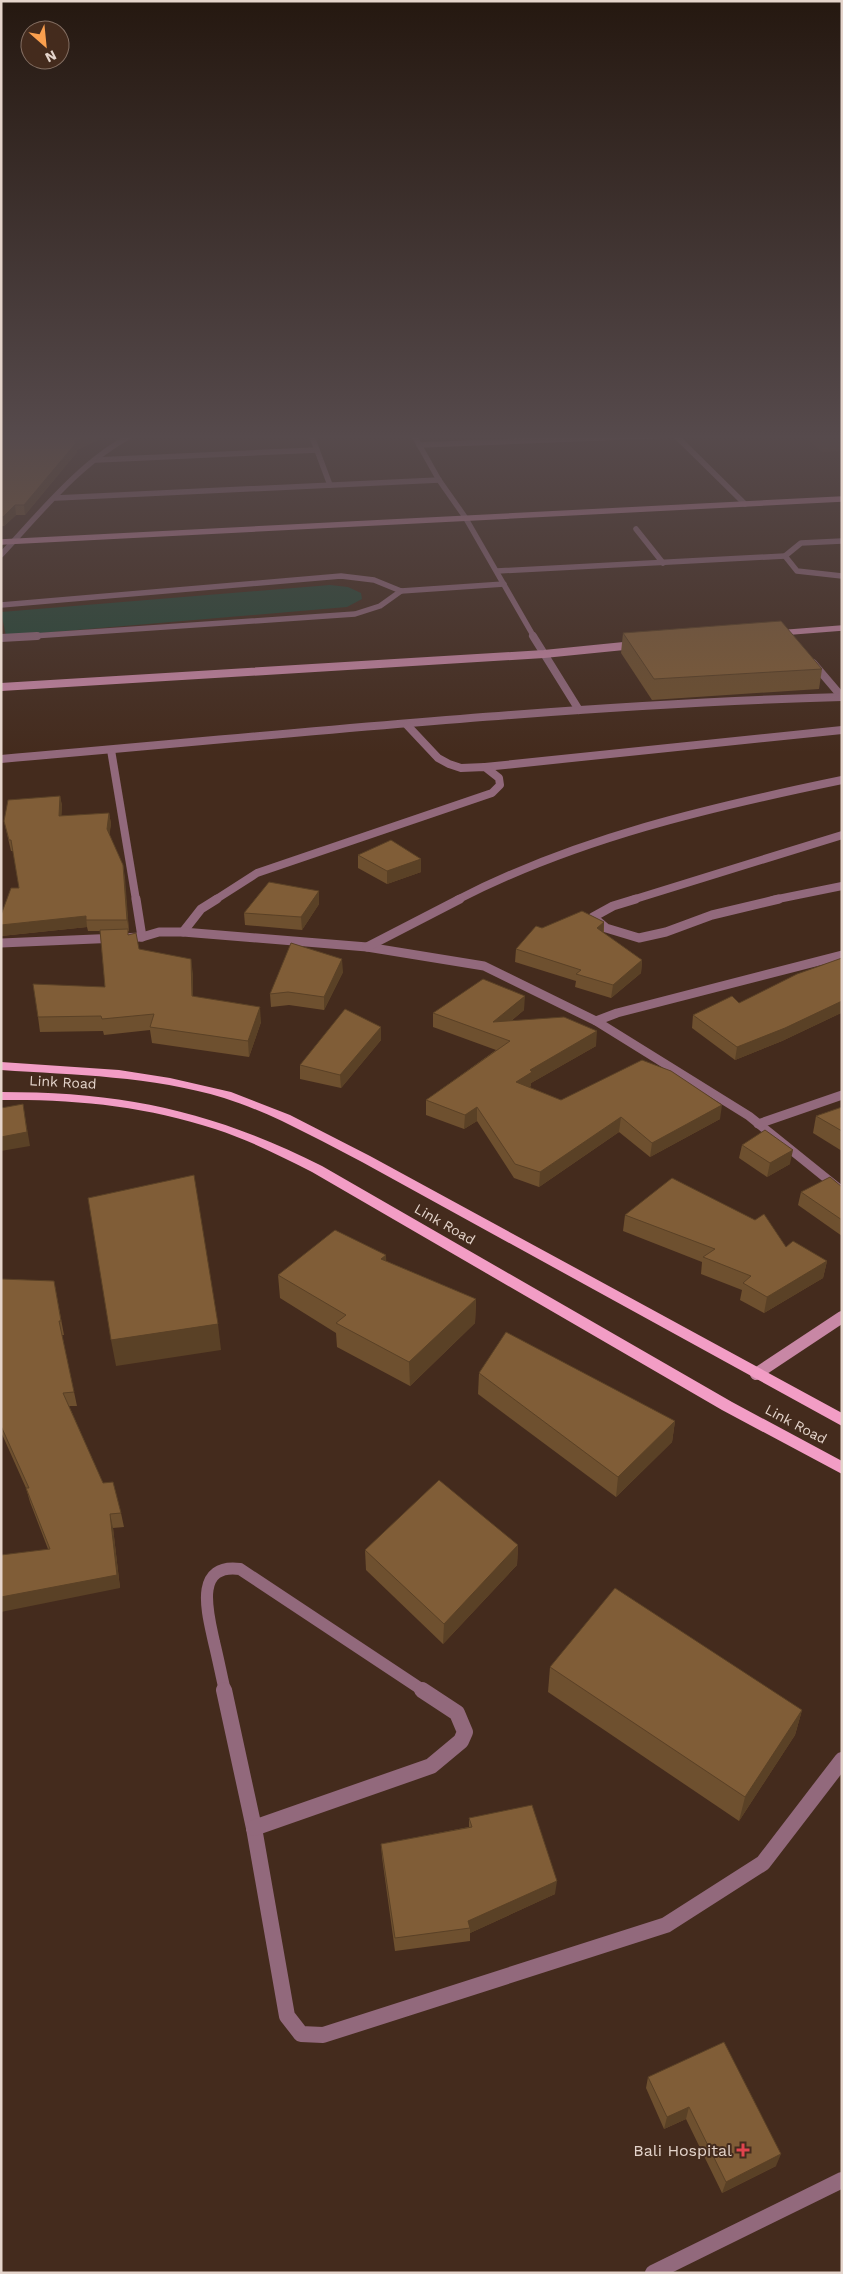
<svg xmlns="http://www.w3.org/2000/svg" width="843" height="2274" font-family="'Work Sans',sans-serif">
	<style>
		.built { fill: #533321 }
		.green { fill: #254736 }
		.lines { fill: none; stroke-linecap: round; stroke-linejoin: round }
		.street-far4 { stroke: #92697c; stroke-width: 5.5 }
		.street-far3 { stroke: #92697c; stroke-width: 8 }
		.street-far2 { stroke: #92697c; stroke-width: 9 }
		.street-far1 { stroke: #92697c; stroke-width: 12 }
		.street { stroke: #92697c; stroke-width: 16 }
		.secondary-far2 { stroke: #c887a5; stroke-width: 5.5 }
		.secondary-far1 { stroke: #c887a5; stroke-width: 8 }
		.secondary { stroke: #c887a5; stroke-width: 12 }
		.primary { fill: #f29dc5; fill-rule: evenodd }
		.wall { fill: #6e502f }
		.shaded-wall { fill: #5a4126 }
		.building { fill: #805d37; stroke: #5a4126 }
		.health-dot { fill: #e0444e; stroke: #442b1d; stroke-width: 2 }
		.labels { text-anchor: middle; stroke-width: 4; stroke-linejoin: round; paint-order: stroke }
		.street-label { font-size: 14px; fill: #e5d5cc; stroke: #442b1d }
		.near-poi-label { font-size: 16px; fill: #e5d5cc; stroke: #442b1d; text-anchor: end }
	</style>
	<rect width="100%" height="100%" fill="#442b1d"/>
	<path class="built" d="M803 434H842V451L822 452Z"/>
	<path class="green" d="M330 585 348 587 361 593 362 599 347 607 6 636 1 612Z"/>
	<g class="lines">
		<g class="street-far4">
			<path d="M311 434 330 485"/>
			<path d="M413 434 439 480 465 517 534 637"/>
			<path d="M674 434 745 504"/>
			<path d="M568 435 571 439 674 435"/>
			<path d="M419 445 571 439"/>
			<path d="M96 460 317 450"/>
			<path d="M56 498 439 480"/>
			<path d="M636 529 663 563"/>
			<path d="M842 541 801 543 785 556 797 571 842 576"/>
			<path d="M1 555C40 513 82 460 134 434"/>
			<path d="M497 571 785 556"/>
			<path d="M1 605 341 576 374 580 401 591 504 584"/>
			<path d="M18 637 355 614 380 606 401 591"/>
		</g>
		<g class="street-far3">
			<path d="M533 636 579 710"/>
			<path d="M1 638 37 636"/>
			<path d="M813 663 842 697"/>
			<path d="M111 750 136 900"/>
			<path d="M1 759C281 735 561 705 842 697"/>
			<path d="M485 767 842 730"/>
			<path d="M215 900 257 873 492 793 500 785 499 778 485 767 461 768 449 764 438 758 407 725"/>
			<path d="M457 900C577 838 711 807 842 780"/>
			<path d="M632 900 842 835"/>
			<path d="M773 900 842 886"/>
		</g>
		<g class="street-far2">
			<path d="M136 899 142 937"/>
			<path d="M636 899 613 906 593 917 606 928 639 938 666 932 712 915 779 899"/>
			<path d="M183 932 201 909 217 899"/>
			<path d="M1 943 142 937 159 932H183L367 947 484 966 596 1021 749 1116 842 1191"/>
			<path d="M367 947 460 899"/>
			<path d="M596 1021 617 1013 842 955"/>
			<path d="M758 1124 842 1095"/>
		</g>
		<path class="street-far1" d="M225 1691C221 1674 218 1658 214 1642 208 1614 193 1563 240 1569L424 1691"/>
		<g class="street">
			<path d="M224 1690 254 1828"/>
			<path d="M254 1828 287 2016 301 2034 323 2035 666 1925 763 1863 842 1760"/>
			<path d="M254 1828 431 1766 461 1741 465 1732 457 1713 422 1690"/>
			<path d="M653 2273 842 2180"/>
		</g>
		<g class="secondary-far2">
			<path d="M1 542 842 499"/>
			<path d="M778 633 842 628"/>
		</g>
		<path class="secondary-far1" d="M1 687 544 654 634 645"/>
		<path class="secondary" d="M756 1374 842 1317"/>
		<g class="primary">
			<path d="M1 1062 119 1070 170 1078 231 1092 290 1115 370 1156 842 1413V1426L362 1162C317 1139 272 1113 224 1098 152 1076 75 1075 1 1070Z"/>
			<path d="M1 1092C124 1092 212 1111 322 1166L732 1402 842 1461V1474L722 1410 312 1172C281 1156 249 1140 215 1129 146 1106 74 1099 1 1100Z"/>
		</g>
	</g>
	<g class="wall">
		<path d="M1 434H106L100 437V439L77 450V452L25 515H16L4 526H1Z"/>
		<path d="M623 633 822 669 819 689 652 700 621 653Z"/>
		<path d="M60 796 62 806 61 816 109 813 111 824 109 834 123 865 129 931H128V935L139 949 193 974V996L261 1022 249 1057 152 1043 150 1030 104 1035 103 1031 40 1032 38 1017 105 987 100 931H88L87 927 1 936V915L19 888 13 851H11L4 821Z"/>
		<path d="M358 855 421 872 387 884 358 868Z"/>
		<path d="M319 904 302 930 245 925 244 913Z"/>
		<path d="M604 922V933L642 960 641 973 611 998 575 987 576 981 515 962 516 949 542 928Z"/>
		<path d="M842 958V1014L841 1013 782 1041 735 1060 692 1028 693 1015 739 1003Z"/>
		<path d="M343 972 324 1010 289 1005 271 1007 270 994Z"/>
		<path d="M524 1010 511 1021 596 1046 531 1083V1086L529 1087 561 1100 720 1119 650 1157 619 1132 539 1187 514 1178 477 1121 464 1129 426 1115V1100L496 1050 433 1027V1013Z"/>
		<path d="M381 1027V1040L341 1088 300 1079V1065Z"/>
		<path d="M842 1107V1151L813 1133 816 1116Z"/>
		<path d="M742 1145 790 1164 767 1177 739 1158Z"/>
		<path d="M842 1187V1236L798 1205 801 1192Z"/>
		<path d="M625 1215 786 1247 827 1261 823 1278 764 1313 740 1300 742 1290 701 1274 702 1262 623 1231Z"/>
		<path d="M386 1255V1261L476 1299 475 1323 410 1386 337 1347 336 1333 280 1298 278 1275Z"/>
		<path d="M1 1279 54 1281 64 1335H62L77 1406H69L103 1483 121 1513 124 1527 113 1528 120 1588 48 1549 30 1502 26 1488 1 1432Z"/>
		<path d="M479 1373 675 1421 672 1442 616 1497 478 1394Z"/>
		<path d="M518 1545 517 1565 443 1644 366 1570 365 1550Z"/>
		<path d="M550 1667 802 1710 795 1735 739 1821 548 1692Z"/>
		<path d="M469 1818 555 1894 470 1933V1941L395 1951 382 1857 381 1844 469 1827Z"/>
		<path d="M648 2077 776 2166 722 2193 686 2119 664 2129 646 2088Z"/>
	</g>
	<g class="shaded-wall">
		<path d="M91 434H106L100 437V439L77 450V452L25 515 24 505 74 442Z"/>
		<path d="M15 505 16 515 4 526 3 517Z"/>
		<path d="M60 796 62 806 61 827 59 816Z"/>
		<path d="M109 813 111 824 109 839 107 829Z"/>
		<path d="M421 859V872L387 884V871Z"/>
		<path d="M123 865 125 877 129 931 127 920Z"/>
		<path d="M319 891V904L302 930 301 917Z"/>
		<path d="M86 916 87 927 1 936V925Z"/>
		<path d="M604 922 603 935 597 928Z"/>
		<path d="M191 959 193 974V1012L192 996Z"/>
		<path d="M342 959 343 972 324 1010V997Z"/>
		<path d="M642 960 641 973 611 998 613 985Z"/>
		<path d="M525 996 524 1010 494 1035 493 1022Z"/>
		<path d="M842 1001 841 1013 782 1041 735 1060 737 1047Z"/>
		<path d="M260 1007 261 1022 249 1057 248 1041Z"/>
		<path d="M381 1027V1040L341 1088 340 1075Z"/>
		<path d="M597 1031 596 1046 531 1083V1086L515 1096 516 1082 530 1070Z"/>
		<path d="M23 1104 30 1146 1 1151V1137Z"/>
		<path d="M722 1105 720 1119 650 1157 652 1143Z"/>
		<path d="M477 1107V1121L464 1129 465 1115Z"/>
		<path d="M621 1117 619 1132 539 1187 540 1172Z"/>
		<path d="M793 1150 790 1164 767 1177 770 1163Z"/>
		<path d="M386 1255 387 1279 381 1259Z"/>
		<path d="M827 1261 823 1278 764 1313 767 1297Z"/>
		<path d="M476 1299 475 1323 410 1386 409 1362Z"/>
		<path d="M218 1324 221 1350 116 1366 111 1340Z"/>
		<path d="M675 1421 672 1442 616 1497 618 1477Z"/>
		<path d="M110 1514 113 1528 120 1588 1 1612V1597Z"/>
		<path d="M518 1545 517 1565 443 1644 444 1624Z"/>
		<path d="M802 1710 795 1735 739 1821 745 1797Z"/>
		<path d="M557 1881 555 1894 470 1933V1928L468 1921Z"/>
		<path d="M689 2107 686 2119 664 2129 667 2117Z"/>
		<path d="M781 2154 776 2166 722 2193 726 2182Z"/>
	</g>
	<g class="building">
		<path d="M1 434H91L74 442 76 443 24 505H15L3 517H1Z"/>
		<path d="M781 621 822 669 654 679 623 633Z"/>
		<path d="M60 796 59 816 109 813 107 829 123 865 127 920H86V916L1 925V915L11 888H19L11 840H9L4 821 8 800Z"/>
		<path d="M391 840 421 859 387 871 358 855Z"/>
		<path d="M269 882 319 891 301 917 244 913Z"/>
		<path d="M582 911 604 922 597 928 642 960 613 985 576 974 581 970 516 949 536 926 542 928Z"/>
		<path d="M128 929V935L136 933 139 949 191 959 192 996 260 1007 248 1041 150 1027 154 1014 102 1019 101 1016 38 1017 33 984 105 987 100 930Z"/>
		<path d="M291 943 342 959 324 997 288 992 270 994Z"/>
		<path d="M842 958V1001L785 1028 737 1047 693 1015 732 996 739 1003 797 974Z"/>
		<path d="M483 979 525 996 493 1022 564 1017 597 1031 530 1070 532 1072 516 1082 561 1100 642 1060 671 1071 722 1105 652 1143 621 1117 540 1172 515 1164 477 1107 465 1115 426 1100 510 1041 433 1013Z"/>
		<path d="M345 1009 381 1027 340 1075 300 1065Z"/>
		<path d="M23 1104 27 1132 1 1137V1108Z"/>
		<path d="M842 1107V1131L816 1116Z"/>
		<path d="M765 1130 793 1150 770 1163 742 1145Z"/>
		<path d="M194 1175 218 1324 111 1340 88 1198Z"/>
		<path d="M830 1177 842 1187V1220L801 1192Z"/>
		<path d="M672 1178 755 1220 764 1214 786 1247 793 1241 827 1261 767 1297 743 1283 751 1276 703 1257 715 1249 625 1215Z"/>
		<path d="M335 1230 386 1255 381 1259 476 1299 409 1362 336 1323 346 1315 278 1275Z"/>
		<path d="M1 1279 54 1281 61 1321H59L74 1392 63 1393 103 1483 113 1482 121 1513 110 1514 117 1575 1 1597V1555L50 1549 26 1488H29L1 1426Z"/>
		<path d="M506 1332 675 1421 618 1477 479 1373Z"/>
		<path d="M439 1480 518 1545 444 1624 365 1550Z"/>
		<path d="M615 1588 802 1710 745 1797 550 1667Z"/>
		<path d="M532 1805 557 1881 468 1921 470 1928 395 1938 381 1844 472 1827 469 1818Z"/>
		<path d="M724 2042 781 2154 726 2182 689 2107 667 2117 648 2077Z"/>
	</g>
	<linearGradient id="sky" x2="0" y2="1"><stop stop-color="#251810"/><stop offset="0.58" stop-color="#564a4c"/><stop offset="1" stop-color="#564a4c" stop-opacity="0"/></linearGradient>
	<rect width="843" height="753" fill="url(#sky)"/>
	<path class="health-dot" d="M740.5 2142.5h5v5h5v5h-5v5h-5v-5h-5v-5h5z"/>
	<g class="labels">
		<g class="street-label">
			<text transform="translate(63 1082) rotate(3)" y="5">Link Road</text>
			<text transform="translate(445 1224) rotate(30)" y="5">Link Road</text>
			<text transform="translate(796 1424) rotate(28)" y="5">Link Road</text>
		</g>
		<g class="near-poi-label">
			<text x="732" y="2156">Bali Hospital</text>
		</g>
	</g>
	<rect width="843" height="2274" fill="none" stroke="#e5d5cc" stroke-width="5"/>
	<g transform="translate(45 45) rotate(153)"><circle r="24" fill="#442b1d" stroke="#846f63"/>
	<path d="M0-4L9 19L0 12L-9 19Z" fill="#fa9f4e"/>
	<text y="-8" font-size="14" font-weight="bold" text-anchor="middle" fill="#e5d5cc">N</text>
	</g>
</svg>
